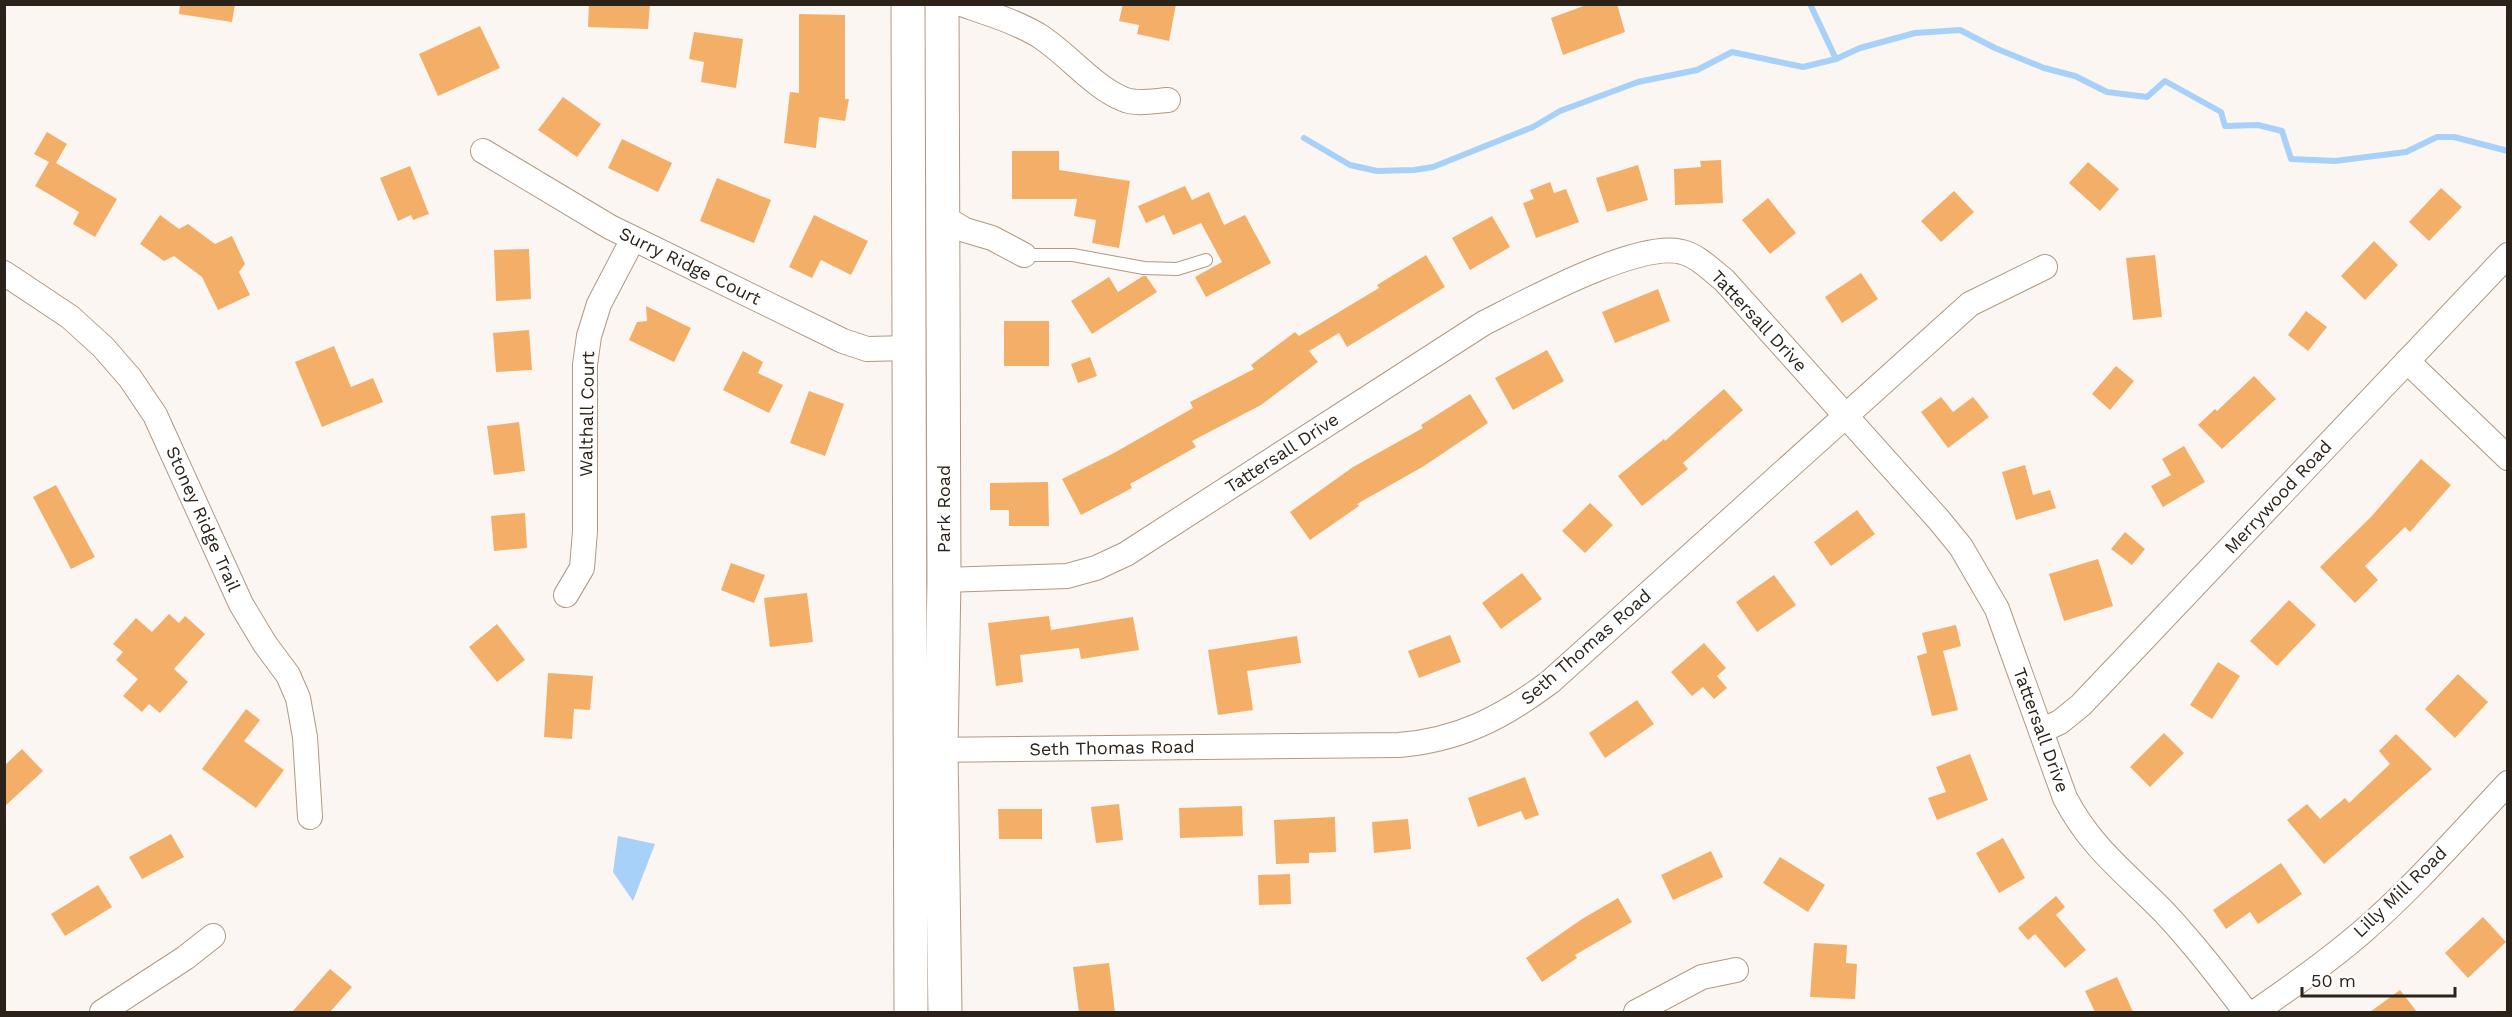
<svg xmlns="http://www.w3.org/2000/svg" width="2512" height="1017" font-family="'Work Sans',sans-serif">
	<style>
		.water { fill: #a8d1f9 }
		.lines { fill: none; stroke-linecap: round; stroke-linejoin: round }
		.stream { stroke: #a8d1f9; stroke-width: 6 }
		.building { fill: #f3af68 }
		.lane-casing { stroke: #b09983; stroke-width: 14 }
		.street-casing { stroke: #b09983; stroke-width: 26 }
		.secondary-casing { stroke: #b09983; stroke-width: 35 }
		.lane { stroke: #fff; stroke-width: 12 }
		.street { stroke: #fff; stroke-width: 24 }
		.secondary { stroke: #fff; stroke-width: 33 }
		.labels { text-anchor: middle; stroke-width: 5; stroke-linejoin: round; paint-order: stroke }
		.street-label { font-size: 18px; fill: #2b2219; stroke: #fff }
	</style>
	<rect width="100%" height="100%" fill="#fbf6f2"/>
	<path class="water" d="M618 836 655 844 633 901 613 872Z"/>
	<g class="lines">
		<g class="stream">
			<path d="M1810 4 1836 59"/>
			<path d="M1304 138 1350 165 1377 171 1414 170 1433 167 1533 127 1560 111 1638 82 1697 70 1732 52 1803 67 1836 59 1860 48 1915 33 1960 30 1995 48 2044 68 2075 76 2107 92 2147 97 2165 81 2221 112 2225 126 2258 125 2282 131 2291 159 2335 161 2406 152 2437 137H2454L2508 151"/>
		</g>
	</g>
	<g class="building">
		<path d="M180 4H235L232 22 179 14Z"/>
		<path d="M589 4H650L648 29 588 27Z"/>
		<path d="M1123 4H1176L1169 41 1137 34 1139 25 1119 21Z"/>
		<path d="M1589 4H1617L1625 32 1563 55 1551 18Z"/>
		<path d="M799 14 845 15V99H849L845 121 819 117 816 148 784 143 790 92 799 93Z"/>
		<path d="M480 26 500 68 438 96 419 54Z"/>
		<path d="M694 32 743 39 736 88 701 82 704 62 689 59Z"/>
		<path d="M563 97 601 124 577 157 538 130Z"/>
		<path d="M47 132 67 144 56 163 117 199 95 237 73 224 79 212 35 186 49 162 34 154Z"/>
		<path d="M622 139 672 163 658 192 608 168Z"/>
		<path d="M1012 151H1059V170L1130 181 1119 248 1092 243 1096 220 1074 216 1077 199H1012Z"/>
		<path d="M1721 160 1723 203 1675 205 1674 169 1701 167 1700 161Z"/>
		<path d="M2088 162 2119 189 2100 211 2069 183Z"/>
		<path d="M1638 165 1648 200 1607 212 1596 178Z"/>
		<path d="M410 166 429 214 413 220 411 215 398 221 380 178Z"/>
		<path d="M717 178 771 200 754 243 700 221Z"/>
		<path d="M1550 182 1554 193 1566 189 1579 222 1536 238 1523 203 1534 199 1530 190Z"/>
		<path d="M1185 186 1192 200 1209 192 1224 225 1245 215 1271 263 1206 297 1195 277 1222 262 1201 223 1173 235 1164 215 1146 223 1138 206Z"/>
		<path d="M2441 188 2462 207 2429 241 2409 222Z"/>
		<path d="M1954 191 1974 212 1941 242 1921 221Z"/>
		<path d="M1768 198 1796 233 1770 254 1742 220Z"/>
		<path d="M160 215 179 229 188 224 215 244 232 236 245 264 239 272 250 295 218 310 202 277 174 256 164 261 140 244Z"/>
		<path d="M814 215 868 241 851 275 821 260 812 278 789 267Z"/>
		<path d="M1492 216 1510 247 1470 270 1452 238Z"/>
		<path d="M2374 241 2398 265 2365 300 2341 276Z"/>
		<path d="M529 249 531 299 496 301 494 250Z"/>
		<path d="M1426 255 1445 287 1347 347 1339 333 1309 351 1318 362 1261 405 1192 441 1196 447 1130 484 1132 488 1081 515 1062 479 1114 453 1193 408 1190 402 1254 369 1251 365 1295 332 1299 336 1379 288 1377 285Z"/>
		<path d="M2155 255 2162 317 2133 320 2126 258Z"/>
		<path d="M1861 273 1878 299 1842 323 1825 297Z"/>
		<path d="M1143 276H1146L1157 292 1092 334 1071 301 1109 277 1118 292Z"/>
		<path d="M1658 289 1670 321 1615 343 1602 312Z"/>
		<path d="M646 306 691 328 674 362 629 340 637 322 647 321Z"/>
		<path d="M2306 311 2327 327 2308 351 2288 335Z"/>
		<rect x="1004" y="321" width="45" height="45"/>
		<path d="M529 330 532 370 496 372 493 333Z"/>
		<path d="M334 346 351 387 373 378 383 402 322 427 295 362Z"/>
		<path d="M1547 350 1564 381 1513 410 1495 378Z"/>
		<path d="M743 351 763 362 758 373 783 385 769 413 723 390Z"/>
		<path d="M1090 357 1097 376 1078 383 1071 364Z"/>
		<path d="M2116 366 2134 381 2110 410 2092 394Z"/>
		<path d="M2254 376 2276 399 2222 449 2198 425 2215 409 2217 411Z"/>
		<path d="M1724 389 1743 410 1683 463 1688 469 1642 506 1618 476 1664 439 1665 441Z"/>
		<path d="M809 391 844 404 825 456 790 443Z"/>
		<path d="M1470 394 1488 423 1424 466 1357 504 1359 506 1310 540 1290 512 1353 467 1423 428 1421 425Z"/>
		<path d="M1941 397 1953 412 1973 397 1989 417 1948 448 1921 412Z"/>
		<path d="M519 422 525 471 494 475 487 426Z"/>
		<path d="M2184 446 2205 482 2163 507 2151 486 2171 475 2162 459Z"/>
		<path d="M2421 459 2451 485 2410 532 2405 527 2365 566 2378 580 2355 603 2320 567 2371 517Z"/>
		<path d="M2025 465 2033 495 2050 490 2056 508 2016 520 2002 472Z"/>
		<path d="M1048 482 1049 526H1009V510H990V483Z"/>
		<path d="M56 485 95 557 71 569 33 497Z"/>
		<path d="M1590 503 1613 525 1585 553 1562 531Z"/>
		<path d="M1857 510 1875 534 1831 566 1814 542Z"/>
		<path d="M525 513 527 548 494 551 491 516Z"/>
		<path d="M2125 532 2145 549 2132 565 2111 549Z"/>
		<path d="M2098 559 2113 606 2064 621 2049 574Z"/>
		<path d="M731 563 765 575 754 603 721 590Z"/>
		<path d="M1522 573 1542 599 1501 629 1482 603Z"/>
		<path d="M1774 575 1796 605 1757 632 1736 602Z"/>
		<path d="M807 593 813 642 770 647 764 598Z"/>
		<path d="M2289 600 2316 625 2277 666 2250 641Z"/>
		<path d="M169 614 179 623 185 616 205 634 174 669 188 682 160 713 149 704 142 712 123 696 138 679 116 660 123 652 113 644 136 618 152 632Z"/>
		<path d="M1049 616 1051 630 1133 617 1139 650 1081 659 1079 648 1020 655 1023 682 996 686 988 623Z"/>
		<path d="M497 624 525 660 497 682 469 647Z"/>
		<path d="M1956 625 1961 646 1943 651 1958 710 1932 716 1917 656 1927 653 1922 633Z"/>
		<path d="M1450 635 1461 662 1419 678 1408 651Z"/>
		<path d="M1297 636 1301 663 1247 671 1253 710 1218 715 1208 650Z"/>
		<path d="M1704 643 1726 668 1717 676 1727 688 1714 699 1703 687 1692 696 1671 672Z"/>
		<path d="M2218 662 2240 676 2212 719 2190 705Z"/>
		<path d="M548 673 593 676 590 710 574 709 572 739 544 737Z"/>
		<path d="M2458 674 2488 702 2455 738 2425 709Z"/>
		<path d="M1637 700 1654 724 1605 758 1589 733Z"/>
		<path d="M246 709 260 720 244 741 284 770 256 808 202 769Z"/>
		<path d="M2164 733 2184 753 2150 787 2130 767Z"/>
		<path d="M2396 734 2432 769 2324 864 2287 820 2307 804 2320 819 2345 798 2349 803 2390 764 2379 751Z"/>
		<path d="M22 749 43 771 4 807V766Z"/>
		<path d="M1970 754 1988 800 1937 820 1928 798 1946 792 1936 767Z"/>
		<path d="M1525 777 1539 815 1525 820 1521 811 1478 827 1468 798Z"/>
		<path d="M1119 804 1123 840 1096 843 1091 807Z"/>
		<path d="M1242 806 1243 836 1180 838 1179 808Z"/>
		<path d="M998 809H1042V839H999Z"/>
		<path d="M1335 817 1336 852 1309 853V863L1276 864 1274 820Z"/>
		<path d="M1408 819 1411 849 1374 853 1372 822Z"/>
		<path d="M171 834 184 857 142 879 129 857Z"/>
		<path d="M2003 838 2025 878 1999 893 1976 853Z"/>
		<path d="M1711 851 1723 877 1673 900 1661 875Z"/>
		<path d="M1780 857 1825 885 1808 912 1763 883Z"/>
		<path d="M2281 863 2302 894 2258 924 2250 912 2226 929 2213 910Z"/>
		<path d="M1290 874 1291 904 1259 905 1258 875Z"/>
		<path d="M98 885 112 907 65 936 51 914Z"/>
		<path d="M2056 896 2065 907 2056 915 2086 950 2065 968 2035 934 2028 940 2018 928Z"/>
		<path d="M1618 898 1632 922 1575 955 1577 958 1542 982 1526 958 1582 919Z"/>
		<path d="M2483 917 2506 942 2468 978 2445 953Z"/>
		<path d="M1814 943 1847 945 1846 963 1857 964 1855 999 1810 997Z"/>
		<path d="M1109 963 1115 1012H1079L1073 967Z"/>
		<path d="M330 969 352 987 330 1012H292Z"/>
		<path d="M2117 977 2133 1012H2095L2085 991Z"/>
		<path d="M2400 990 2417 1012H2370Z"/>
	</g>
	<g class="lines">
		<defs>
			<path id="lane" d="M1024 255H1073L1144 268 1177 269 1206 260"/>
			<g id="street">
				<path d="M961 4C987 13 1014 21 1038 35 1067 53 1092 86 1123 99 1136 105 1154 101 1168 100"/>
				<path d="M483 151 610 227 843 341 867 349 910 348"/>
				<path d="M942 216 965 230 992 238 1024 255"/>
				<path d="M4 273 70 317 103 347 130 378 155 415 241 604 265 644 288 675 298 698 305 737 310 817"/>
				<path d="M2407 361 2508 458"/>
				<path d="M944 580 1067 576 1096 568 1126 554 1484 323C1526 302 1639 240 1682 252 1698 256 1711 270 1724 280L1939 520 1961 547 1997 609 2065 798C2091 848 2126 873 2164 912 2194 944 2220 978 2246 1012"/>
				<path d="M566 595 582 568 585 531V365L589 336 599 304 633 239"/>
				<path d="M2041 731 2060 722 2081 705 2508 255"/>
				<path d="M927 750 1399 745C1459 740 1502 718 1550 682L1970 304 2045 267"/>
				<path d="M102 1012 185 958 213 936"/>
				<path d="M1636 1012 1702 977 1736 970"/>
				<path d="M2255 1012C2291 987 2327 962 2361 933 2413 888 2460 834 2508 783"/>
			</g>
			<g id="secondary">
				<path d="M908 4 911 1012"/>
				<path d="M942 4 944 580 941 750 945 1012"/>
			</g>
		</defs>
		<use href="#lane" class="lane-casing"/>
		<use href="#street" class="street-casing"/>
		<use href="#secondary" class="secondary-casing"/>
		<use href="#lane" class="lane"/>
		<use href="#street" class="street"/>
		<use href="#secondary" class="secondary"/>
	</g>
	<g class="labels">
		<g class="street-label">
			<text transform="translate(690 266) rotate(26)" y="6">Surry Ridge Court</text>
			<text transform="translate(1759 321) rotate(47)" y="6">Tattersall Drive</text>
			<text transform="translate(587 414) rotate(-89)" y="6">Walthall Court</text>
			<text transform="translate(1282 453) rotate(-33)" y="6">Tattersall Drive</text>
			<text transform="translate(2278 497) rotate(-47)" y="6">Merrywood Road</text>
			<text transform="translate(944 509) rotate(-90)" y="6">Park Road</text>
			<text transform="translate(203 519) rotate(66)" y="6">Stoney Ridge Trail</text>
			<text transform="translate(1586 647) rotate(-41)" y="6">Seth Thomas Road</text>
			<text transform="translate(2041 730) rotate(70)" y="6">Tattersall Drive</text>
			<text transform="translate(1112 748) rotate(-1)" y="6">Seth Thomas Road</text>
			<text transform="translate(2400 892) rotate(-44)" y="6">Lilly Mill Road</text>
		</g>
	</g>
	<rect width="2512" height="1017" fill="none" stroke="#2b2219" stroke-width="12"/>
	<path d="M2302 987v9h153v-9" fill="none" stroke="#2b2219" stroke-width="3"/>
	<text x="2311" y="987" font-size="18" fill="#2b2219" stroke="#ffffff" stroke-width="4.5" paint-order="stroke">50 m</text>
</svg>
